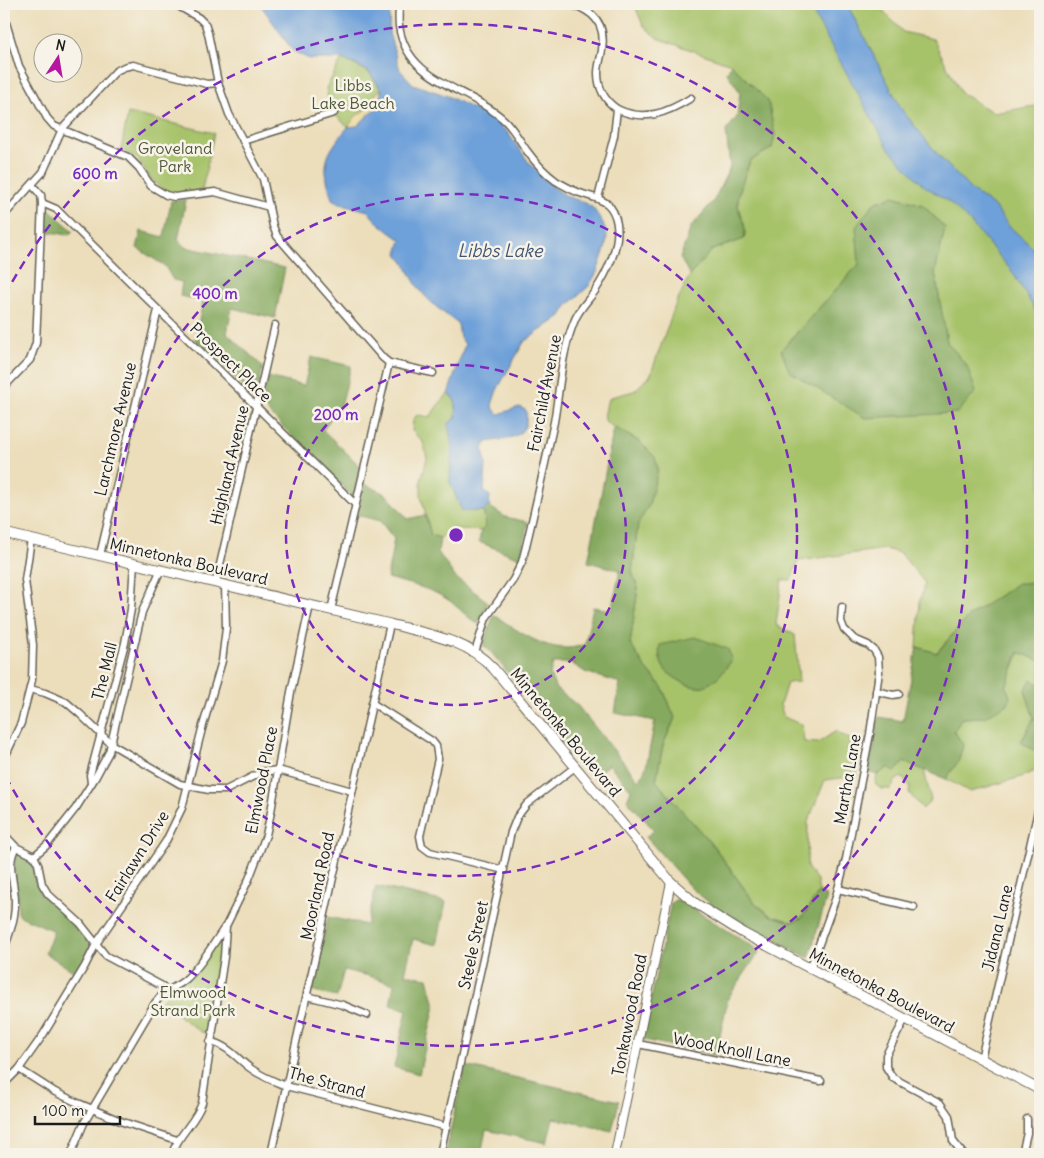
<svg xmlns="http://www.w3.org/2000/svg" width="1044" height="1158" font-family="Delius,sans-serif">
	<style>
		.green { fill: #a7c36a; stroke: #627043; fill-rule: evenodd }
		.forest { fill: #85a95e; stroke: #50623d; fill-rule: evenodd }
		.sand { fill: #eeda9e; stroke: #857b5d }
		.water { fill: #6ea0d9; stroke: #455e7a }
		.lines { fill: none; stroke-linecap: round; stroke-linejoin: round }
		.minor-casing { stroke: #656054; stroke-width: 9 }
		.tertiary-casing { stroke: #656054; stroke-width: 10 }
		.secondary-casing { stroke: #656054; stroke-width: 11 }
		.minor { stroke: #fff; stroke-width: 6 }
		.tertiary { stroke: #fff; stroke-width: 8 }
		.secondary { stroke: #fff; stroke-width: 9 }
		.ring { fill: none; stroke: #7b2cbf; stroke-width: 2.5; stroke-dasharray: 9 6 }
		.labels { text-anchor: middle; stroke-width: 5; stroke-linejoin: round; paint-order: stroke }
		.park-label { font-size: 16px; fill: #4d5637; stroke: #f7f3e8 }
		.street-label { font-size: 16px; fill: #1c1c1c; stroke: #f7f3e8 }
		.water-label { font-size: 18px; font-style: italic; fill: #415771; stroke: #f7f3e8 }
		.centre { fill: #7b2cbf; stroke: #f7f3e8; stroke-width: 2.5 }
		.ring-label { font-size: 15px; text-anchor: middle; font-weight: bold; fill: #7b2cbf; stroke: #f7f3e8; stroke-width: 5; stroke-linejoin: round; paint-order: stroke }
	</style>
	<rect width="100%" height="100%" fill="#f7f3e8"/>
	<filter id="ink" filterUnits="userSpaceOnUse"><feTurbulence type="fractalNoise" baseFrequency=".02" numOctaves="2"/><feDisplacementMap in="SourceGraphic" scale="10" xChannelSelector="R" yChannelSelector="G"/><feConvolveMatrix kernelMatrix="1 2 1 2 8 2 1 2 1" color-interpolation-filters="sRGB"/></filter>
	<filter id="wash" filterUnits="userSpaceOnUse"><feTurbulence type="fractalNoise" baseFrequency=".0096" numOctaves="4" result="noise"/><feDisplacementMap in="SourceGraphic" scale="20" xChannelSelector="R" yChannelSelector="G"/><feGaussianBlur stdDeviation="1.12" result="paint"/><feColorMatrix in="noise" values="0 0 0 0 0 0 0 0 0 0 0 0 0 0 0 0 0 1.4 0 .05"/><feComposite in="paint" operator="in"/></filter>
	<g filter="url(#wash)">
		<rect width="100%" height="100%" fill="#ecdebb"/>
		<g class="green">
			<path d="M634 4H877L903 32 933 39 961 93 994 113 1035 106 1040 110V588L1035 583 969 616 936 653 917 647 920 600 925 583 900 553 885 549 798 561 791 580H782L776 625 795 635 799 682 787 683 780 705 784 717 802 725 804 742 818 743 836 731 861 746 857 776 825 780 808 822 807 867 817 880 819 892 802 918 792 922 770 915 754 902 715 848 656 781 663 745 675 718 662 687 644 666 630 644 638 588 632 572 638 524 649 505 640 442 607 423 604 418 607 402 611 397 634 391 650 376 676 303 690 275 712 250 744 239C748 222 739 219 738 204 737 193 746 173 750 161L772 148 768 101 731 64 657 38 643 25ZM893 196 923 205 945 228 935 273 947 343 967 366 781 350 859 264Z"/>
			<path d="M342 59 369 72 382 91 357 127H348L331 111 326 88Z"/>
			<path d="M128 113 214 133 202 190 174 193 162 189 151 179 138 159 121 149Z"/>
			<path d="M448 394C457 399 457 408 456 418L448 424 452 445 450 482 462 511H484L485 527 481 531 453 528 440 538 431 535 421 496V480L427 458 423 442 412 431 413 420 417 415 430 417 438 405Z"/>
			<path d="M1020 652 1040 661V685L1031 680 1025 690 1034 718 1021 742 1040 754V769L1021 777 970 792 946 779 959 760 963 745 954 731 962 718 984 717 1010 697 1006 687Z"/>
			<path d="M904 762 924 770 931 800 923 809 909 793 910 787 902 777 896 780 891 789H881L875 784 877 775 889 767Z"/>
			<path d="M222 936 223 937 208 1033 201 1032 160 1002Z"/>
		</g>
		<g class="forest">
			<path d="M731 64 768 101 775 135 772 148 750 161C746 173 737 193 738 204 739 219 748 223 744 239L712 250 690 275 680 258 691 227 714 200 730 167 726 131 737 117 740 92 727 73Z"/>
			<path d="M893 196 923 205 945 228 935 273 947 342 967 366 976 392 957 413 865 418 789 371 781 350 859 264 856 227 874 203Z"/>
			<path d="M186 200 178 240 185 247 285 268 275 318 232 308 227 333 263 367 256 395 253 396 195 340 203 301 180 296 182 282 173 280 165 266 137 248 141 231 164 237 171 201Z"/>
			<path d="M47 210H50L73 231 68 235 44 231Z"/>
			<path d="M311 357 351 366 342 402 323 430 360 466 354 495H351L264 408 262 404 268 377 304 386Z"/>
			<path d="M614 427 640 442 655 457 658 470 649 505 638 524 632 572 638 588 630 644 644 666 662 687 675 718 663 745 656 781 715 848 754 902 769 915 792 922 802 918 819 892 827 897 809 958 722 913 691 888 646 837 654 830 627 800 631 790 609 764 593 777 490 651 483 645 494 615C520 632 553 658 585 644L593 607 612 610 620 570 588 562ZM553 663H571L585 672 620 683 615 713 655 721 646 767 639 781 577 705 556 689 550 675Z"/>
			<path d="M365 484 387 495 408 519 425 515 431 535 440 538 438 552 455 577 488 602 478 624C467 618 460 608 450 601 431 588 409 584 387 578L394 539 380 521 357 515Z"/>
			<path d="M489 506 505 517 528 522 520 558 479 542 481 531 485 527 484 511Z"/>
			<path d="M1018 583H1035L1040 588V661L1019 652 1006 687 1010 697 1008 704 984 717 962 718 954 731 963 745 959 760 946 779 904 762 895 772 889 767 877 775 868 772 879 717 903 721 917 647 937 653 969 616Z"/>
			<path d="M695 637 728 649 732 660C723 672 715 684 700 687 691 689 672 677 666 671 660 664 658 653 660 645Z"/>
			<path d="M1031 680 1040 685V754L1021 742 1034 718 1025 690Z"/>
			<path d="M19 853 31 860 36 880 45 897 74 923 91 944V948L76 973 45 953 54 931 18 915C19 897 11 870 16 854Z"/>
			<path d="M376 886 446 902 437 945 413 939 405 974 428 978 435 1006 419 1074 394 1067 407 1010 390 1005 394 984 369 976 344 970 337 997 314 992 312 989 328 917 367 925Z"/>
			<path d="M675 900H679L760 951 728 998 716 1055 644 1040 643 1037 671 903Z"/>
			<path d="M465 1066 619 1101 612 1131 553 1118 547 1143 486 1130 481 1154H445Z"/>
		</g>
		<path class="sand" d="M378 91H382L377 107 357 127H348L356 116 366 109Z"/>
		<g class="water">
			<path d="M260 4H390L389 33 400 70 413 84 445 95 492 118 508 133 530 164 556 189 568 197 584 202 593 208 603 223 607 235 606 246 597 272 589 286 567 306 561 316 524 342 497 390 492 405 495 411 499 414 519 407 526 410C530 439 509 438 487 442L483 448 486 465 484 491 490 496 489 506 484 511H462L450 482 452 445 448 424 456 418C457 408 457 399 448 394L465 344 460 338 458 324C444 313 428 302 418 287 410 276 408 265 397 254L401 240C390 232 375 222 368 211L339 203 332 199C321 163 324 156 348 127L357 126 377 107 382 90 369 72 356 65 342 59H309L293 51Z"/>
			<path d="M808 4H847L902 110 939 156 971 190 995 207 1008 225 1033 248 1040 259V318L1011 270 969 221 948 201 923 185 889 149Z"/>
		</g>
	</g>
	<g filter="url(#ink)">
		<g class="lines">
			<defs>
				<g id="minor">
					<path d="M175 4 199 18 205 24 208 33 218 83 229 114 263 179 273 226 277 236 383 358 389 363 433 373"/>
					<path d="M399 4C399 11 398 19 399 26 407 82 467 87 502 118 513 127 519 140 527 151 535 162 545 173 556 181 565 186 573 191 583 194 602 200 613 201 617 224 620 246 607 273 595 291 588 301 578 310 574 322 561 354 560 388 554 422 544 468 534 515 522 562L513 580 486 618 475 652"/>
					<path d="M569 4C594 10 606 24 602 50 601 58 598 65 598 73 598 88 605 101 617 109L614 136 598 198"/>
					<path d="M4 16 19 66 47 118 54 126 128 157 139 168 151 186 166 195 174 197 215 192 269 207"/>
					<path d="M617 109C644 122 667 113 691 98"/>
					<path d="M243 141 334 113"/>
					<path d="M42 203 56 209 355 504"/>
					<path d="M4 212H7L43 172 62 129 116 71 124 67 133 65 207 84 218 83"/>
					<path d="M4 387 30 360 36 343 42 203 41 195 32 185"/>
					<path d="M100 555 158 310"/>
					<path d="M216 582 275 325"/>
					<path d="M331 610 389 363"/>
					<path d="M30 689 45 693 66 702 80 714 111 744 180 784 209 790H226L262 772 278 770 352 791"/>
					<path d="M876 691 893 695 899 694"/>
					<path d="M372 703 432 741 436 746 438 759 420 836 422 846 430 852 504 870"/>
					<path d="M4 759 21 723 32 680 33 645 25 580 31 539"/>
					<path d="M91 783 90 775 125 643 131 609 134 563"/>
					<path d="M4 834 16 847 34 856 38 864 42 884 48 894 80 923 106 956 162 986 166 990"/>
					<path d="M34 856 47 845 76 808 95 778 109 752 142 612 161 569"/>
					<path d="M838 889 914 907"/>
					<path d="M4 949C9 935 15 920 15 904 16 885 5 865 16 847"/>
					<path d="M810 969 835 900 846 859 870 734 879 672 878 657 874 650 868 645 854 639 844 629 841 621 842 607"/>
					<path d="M307 996 343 1005 367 1015"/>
					<path d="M905 1019 886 1055V1067L893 1078 940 1103 949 1116 953 1141 963 1154"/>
					<path d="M210 1042C226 1044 238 1059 250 1068 261 1076 273 1081 286 1086L447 1127"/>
					<path d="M638 1044 821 1081"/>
					<path d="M981 1059 1040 802"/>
					<path d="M19 1069 55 1092 78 1103 123 1122 177 1140"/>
					<path d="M4 1084 19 1069 43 1035 85 966 96 944 166 841 182 808 202 729 222 661 226 628 225 584"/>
					<path d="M71 1154 84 1123 155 1003C166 988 173 990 185 980 201 966 213 944 225 927"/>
					<path d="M172 1154C178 1134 196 1122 202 1103L224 957 226 926 249 879 266 835 271 812 291 692 310 605"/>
					<path d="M271 1154 390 624"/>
					<path d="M440 1154 511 832 517 817 527 804 575 767"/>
					<path d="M1022 1154 1027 1133V1119"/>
				</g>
				<path id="tertiary" d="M615 1154 671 882"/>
				<path id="secondary" d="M4 533 390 624C427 634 466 639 493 668L671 882 695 903 743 933 1040 1090"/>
			</defs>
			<use href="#minor" class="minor-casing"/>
			<use href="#tertiary" class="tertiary-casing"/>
			<use href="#secondary" class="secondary-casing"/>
			<use href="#minor" class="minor"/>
			<use href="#tertiary" class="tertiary"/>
			<use href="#secondary" class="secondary"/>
		</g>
	</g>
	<g class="ring">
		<circle cx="456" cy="535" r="170"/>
		<circle cx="456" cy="535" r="341"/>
		<path d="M5 295A511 511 0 1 1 5 775"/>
	</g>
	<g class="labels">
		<g class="park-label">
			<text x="353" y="91">Libbs<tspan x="353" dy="18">Lake Beach</tspan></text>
			<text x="175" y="154">Groveland<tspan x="175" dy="18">Park</tspan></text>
			<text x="193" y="998">Elmwood<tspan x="193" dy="18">Strand Park</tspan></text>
		</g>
		<g class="street-label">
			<text transform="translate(231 362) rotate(44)" y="6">Prospect Place</text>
			<text transform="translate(544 393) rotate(-79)" y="6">Fairchild Avenue</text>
			<text transform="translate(115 429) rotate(-77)" y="6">Larchmore Avenue</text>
			<text transform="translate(229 465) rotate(-77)" y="6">Highland Avenue</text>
			<text transform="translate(189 561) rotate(13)" y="6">Minnetonka Boulevard</text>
			<text transform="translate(104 671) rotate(-76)" y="6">The Mall</text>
			<text transform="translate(566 732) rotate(50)" y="6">Minnetonka Boulevard</text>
			<text transform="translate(847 779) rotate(-80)" y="6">Martha Lane</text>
			<text transform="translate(261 780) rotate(-79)" y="6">Elmwood Place</text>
			<text transform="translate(137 856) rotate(-58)" y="6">Fairlawn Drive</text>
			<text transform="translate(317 886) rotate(-78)" y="6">Moorland Road</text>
			<text transform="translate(997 928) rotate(-77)" y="6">Jidana Lane</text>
			<text transform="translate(473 945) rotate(-78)" y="6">Steele Street</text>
			<text transform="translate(882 990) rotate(28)" y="6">Minnetonka Boulevard</text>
			<text transform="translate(629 1015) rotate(-79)" y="6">Tonkawood Road</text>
			<text transform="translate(732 1049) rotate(11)" y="6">Wood Knoll Lane</text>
			<text transform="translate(327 1082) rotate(15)" y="6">The Strand</text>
		</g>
		<g class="water-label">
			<text x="500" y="257">Libbs Lake</text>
		</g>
	</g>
	<circle cx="456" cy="535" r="8" class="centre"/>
	<g class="ring-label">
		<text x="95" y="179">600 m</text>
		<text x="215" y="299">400 m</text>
		<text x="336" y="420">200 m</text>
	</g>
	<rect width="1044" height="1158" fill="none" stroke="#f7f3e8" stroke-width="20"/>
	<g transform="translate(58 58) rotate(12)"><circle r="24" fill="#f7f3e8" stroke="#9f9d96"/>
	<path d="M0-4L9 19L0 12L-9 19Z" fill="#b5179e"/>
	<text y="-8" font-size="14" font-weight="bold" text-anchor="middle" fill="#1c1c1c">N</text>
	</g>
	<path d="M35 1116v8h85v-8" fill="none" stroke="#1c1c1c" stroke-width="2.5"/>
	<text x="42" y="1116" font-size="15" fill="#1c1c1c" stroke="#f7f3e8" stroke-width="4" paint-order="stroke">100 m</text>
</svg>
